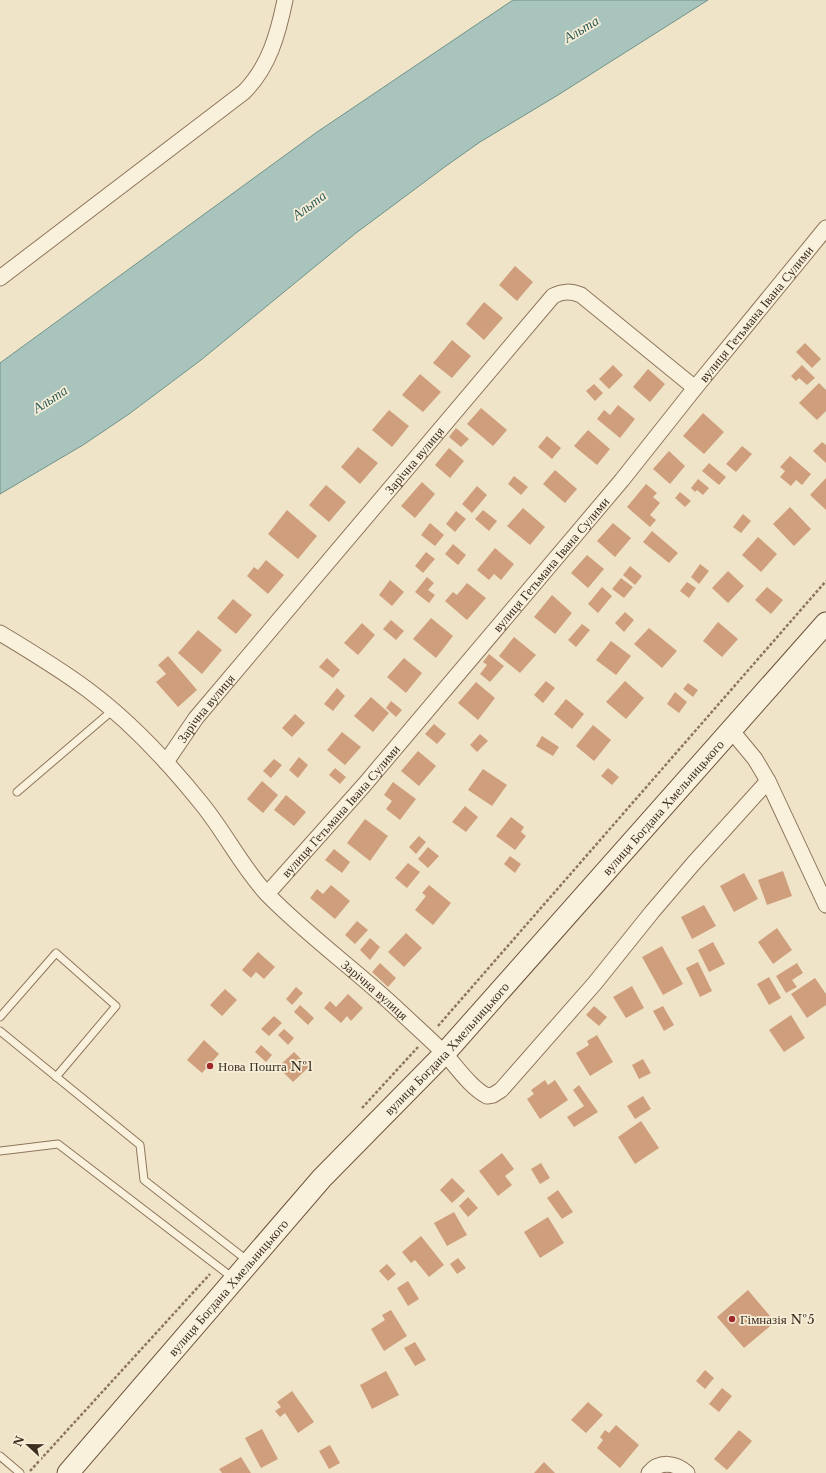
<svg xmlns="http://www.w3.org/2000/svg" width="826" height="1473" font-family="'Libre Baskerville',serif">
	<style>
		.water { fill: #a9c4bc; stroke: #6f938a }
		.building { fill: #cf9f7d }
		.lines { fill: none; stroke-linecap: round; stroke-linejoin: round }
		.service-casing { stroke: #8d765c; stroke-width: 9 }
		.minor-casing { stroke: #8d765c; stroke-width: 17 }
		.secondary-casing { stroke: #6f573f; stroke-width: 23 }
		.path { stroke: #8d765c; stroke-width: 2.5; stroke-dasharray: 3 2; stroke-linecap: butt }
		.service { stroke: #faf1dc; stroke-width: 7 }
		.minor { stroke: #faf1dc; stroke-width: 15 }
		.secondary { stroke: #faf1dc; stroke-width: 21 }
		.poi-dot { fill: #9e2a2b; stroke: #f7eed8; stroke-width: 1.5 }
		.labels { text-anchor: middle; stroke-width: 3.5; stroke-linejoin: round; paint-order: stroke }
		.street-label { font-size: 13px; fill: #3d2e20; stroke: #f7eed8 }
		.poi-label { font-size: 13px; fill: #3d2e20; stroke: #f7eed8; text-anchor: start }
		.water-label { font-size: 14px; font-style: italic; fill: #2f5d5a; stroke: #f7eed8 }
	</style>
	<rect width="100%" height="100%" fill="#f0e4c8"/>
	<path class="water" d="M513 0H708L558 95 480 142 446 166 356 233 201 360 129 414 83 445 0 494V363L317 132Z"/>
	<g class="building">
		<path d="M515 266 533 282 517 301 499 285Z"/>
		<path d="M484 302 503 318 484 340 466 324Z"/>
		<path d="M452 340 471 356 452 378 433 363Z"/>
		<path d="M805 343 821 359 812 368 796 352Z"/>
		<path d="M613 365 623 375 609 389 599 379Z"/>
		<path d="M802 365 815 378 807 385 799 378 796 381 791 376Z"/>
		<path d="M648 369 665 384 650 402 633 387Z"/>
		<path d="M420 374 441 392 423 412 402 395Z"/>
		<path d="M819 383 826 390V411L817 420 799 403Z"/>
		<path d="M594 384 603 393 595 401 586 391Z"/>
		<path d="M618 405 635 419 620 438 597 419 604 410 610 415Z"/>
		<path d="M481 408 507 430 493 446 467 424Z"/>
		<path d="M389 410 409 426 392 447 372 430Z"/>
		<path d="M703 413 724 432 704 454 683 436Z"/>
		<path d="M456 428 469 439 461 447 449 437Z"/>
		<path d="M588 430 610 449 597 465 574 446Z"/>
		<path d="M547 436 561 448 552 459 538 447Z"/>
		<path d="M822 442 826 445V463L813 451Z"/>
		<path d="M742 446 752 454 736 472 726 464Z"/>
		<path d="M358 447 378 463 360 484 341 467Z"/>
		<path d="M449 448 464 461 450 478 435 465Z"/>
		<path d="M669 451 685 466 670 484 653 469Z"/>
		<path d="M790 456 811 474 802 485 796 480 791 486 780 477 785 471 780 467Z"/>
		<path d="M709 463 726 477 719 485 702 471Z"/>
		<path d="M555 470 577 489 565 503 543 484Z"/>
		<path d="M514 476 528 487 521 495 508 484Z"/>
		<path d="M826 478V510L810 495Z"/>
		<path d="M698 479 709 488 703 495 697 490 695 492 691 488Z"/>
		<path d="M422 482 435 494 415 518 401 506Z"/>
		<path d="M646 484 657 493 653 497 660 503 650 515 656 520 650 527 627 507Z"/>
		<path d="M326 485 346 502 329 522 309 505Z"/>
		<path d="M477 486 487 495 472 513 462 504Z"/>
		<path d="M680 492 691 501 685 507 675 498Z"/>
		<path d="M790 507 811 529 794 546 773 524Z"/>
		<path d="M523 508 545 527 530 545 507 526Z"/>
		<path d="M287 510 317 536 298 559 268 534Z"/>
		<path d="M483 510 497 521 489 531 475 519Z"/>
		<path d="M456 511 466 519 455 532 446 524Z"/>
		<path d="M743 514 751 521 741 533 733 527Z"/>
		<path d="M430 523 444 535 435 546 421 535Z"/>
		<path d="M613 523 631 538 615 557 597 541Z"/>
		<path d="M652 531 678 553 669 563 643 542Z"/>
		<path d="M758 537 777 554 761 572 742 555Z"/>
		<path d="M453 544 466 555 458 565 445 554Z"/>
		<path d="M495 548 514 564 501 580 494 574 489 580 477 570Z"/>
		<path d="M426 552 435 559 423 573 415 566Z"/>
		<path d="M587 555 604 569 588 588 571 573Z"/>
		<path d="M266 560 284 575 268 594 247 576 254 567 258 570Z"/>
		<path d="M700 564 709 571 699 584 691 577Z"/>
		<path d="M630 566 642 576 635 585 623 575Z"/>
		<path d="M728 571 744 586 728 603 712 588Z"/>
		<path d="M427 577 434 583 428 590 435 595 429 603 415 592Z"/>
		<path d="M621 578 633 587 624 598 612 589Z"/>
		<path d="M390 580 404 592 392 606 379 595Z"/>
		<path d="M687 582 696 588 689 598 680 591Z"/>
		<path d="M467 583 486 598 467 620 445 601 453 592 457 595Z"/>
		<path d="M602 587 612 596 598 613 588 604Z"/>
		<path d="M767 587 783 600 771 614 755 600Z"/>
		<path d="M552 595 572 613 555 634 534 617Z"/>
		<path d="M233 599 252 615 236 634 217 618Z"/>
		<path d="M625 612 634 620 624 632 615 623Z"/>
		<path d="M431 618 453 636 436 658 413 639Z"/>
		<path d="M391 620 404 631 396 640 383 629Z"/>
		<path d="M718 622 738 639 722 657 703 641Z"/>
		<path d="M362 623 375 635 358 655 344 643Z"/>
		<path d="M582 624 590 630 576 647 568 640Z"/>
		<path d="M649 628 677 651 662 668 634 644Z"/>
		<path d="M198 630 222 650 202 674 178 653Z"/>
		<path d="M514 637 536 655 520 673 499 656Z"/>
		<path d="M611 641 631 656 616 675 596 660Z"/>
		<path d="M489 654 504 666 490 682 480 674 487 665 483 662Z"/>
		<path d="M168 656 197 690 178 707 156 682 166 674 158 665Z"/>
		<path d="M327 658 340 670 333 678 319 667Z"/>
		<path d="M404 658 422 673 406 693 387 677Z"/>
		<path d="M546 681 555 688 543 703 534 695Z"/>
		<path d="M625 681 644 698 626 719 606 702Z"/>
		<path d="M476 682 495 698 478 720 458 703Z"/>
		<path d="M688 683 698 690 693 697 683 689Z"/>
		<path d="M337 688 345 696 333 711 324 704Z"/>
		<path d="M675 692 687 702 679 713 667 704Z"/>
		<path d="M371 697 389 713 373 732 354 716Z"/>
		<path d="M566 699 584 714 572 729 554 714Z"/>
		<path d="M391 701 402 710 396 717 386 708Z"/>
		<path d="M295 714 305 723 292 737 282 728Z"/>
		<path d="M434 724 446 734 437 744 425 734Z"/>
		<path d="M593 725 611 740 594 761 576 746Z"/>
		<path d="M342 732 361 747 345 765 327 750Z"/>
		<path d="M480 734 488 741 477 752 470 745Z"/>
		<path d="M542 736 559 747 553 756 536 746Z"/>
		<path d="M418 751 436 766 419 786 401 771Z"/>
		<path d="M299 757 308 765 298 778 289 770Z"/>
		<path d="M274 759 282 765 271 778 263 771Z"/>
		<path d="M335 768 346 777 340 784 329 775Z"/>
		<path d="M608 768 619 777 612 785 601 776Z"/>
		<path d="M483 769 507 785 492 806 468 790Z"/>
		<path d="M262 781 278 795 263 813 247 799Z"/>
		<path d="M393 782 416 799 400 820 386 809 392 801 384 795Z"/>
		<path d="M286 795 306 812 294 826 274 810Z"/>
		<path d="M465 806 478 817 466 832 452 822Z"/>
		<path d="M511 817 524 827 521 832 526 836 515 850 496 836Z"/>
		<path d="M365 819 388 836 370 861 347 843Z"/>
		<path d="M419 836 426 842 416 854 409 847Z"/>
		<path d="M428 847 439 856 428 868 418 859Z"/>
		<path d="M334 849 350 862 342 873 325 860Z"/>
		<path d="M510 856 521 864 515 873 504 864Z"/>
		<path d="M408 863 420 872 407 888 395 878Z"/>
		<path d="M783 871 792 896 767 905 758 880Z"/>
		<path d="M744 873 758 899 734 912 720 886Z"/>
		<path d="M331 885 350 901 335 919 310 898 317 889 323 894Z"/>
		<path d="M429 885 451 903 433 925 415 910 426 896 422 893Z"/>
		<path d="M704 905 716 926 692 939 681 917Z"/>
		<path d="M357 921 368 930 355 944 345 935Z"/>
		<path d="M777 928 792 950 773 964 758 942Z"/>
		<path d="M406 933 422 948 404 967 388 952Z"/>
		<path d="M370 938 380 947 370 960 360 950Z"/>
		<path d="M713 942 725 964 709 972 698 950Z"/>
		<path d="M662 946 683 984 663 995 642 957Z"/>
		<path d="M258 952 275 967 264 979 256 972 251 978 242 970Z"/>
		<path d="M698 962 712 991 700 997 686 968Z"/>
		<path d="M380 963 396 978 388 987 372 972Z"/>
		<path d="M797 963 803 973 792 980 797 987 786 993 776 976Z"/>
		<path d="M769 977 781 998 769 1005 757 984Z"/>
		<path d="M815 978 826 994V1005L807 1018 791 994Z"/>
		<path d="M632 986 644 1008 626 1018 613 997Z"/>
		<path d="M296 987 303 993 292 1005 286 999Z"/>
		<path d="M225 989 237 1000 222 1016 210 1005Z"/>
		<path d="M348 994 363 1008 351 1021 347 1016 341 1023 324 1008 330 1001 336 1007Z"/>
		<path d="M300 1005 314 1018 308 1025 294 1012Z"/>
		<path d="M594 1006 607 1017 599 1026 586 1015Z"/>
		<path d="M663 1006 674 1025 664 1031 653 1011Z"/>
		<path d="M791 1015 805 1038 784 1052 769 1030Z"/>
		<path d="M274 1016 282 1023 269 1036 261 1029Z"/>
		<path d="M284 1029 294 1038 288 1045 278 1035Z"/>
		<path d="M597 1035 613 1062 590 1076 576 1053 589 1045 587 1041Z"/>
		<path d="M204 1040 219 1054 202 1073 187 1060Z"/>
		<path d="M261 1045 272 1055 266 1062 255 1052Z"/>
		<path d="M294 1052 309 1067 293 1082 278 1067Z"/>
		<path d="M643 1059 651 1073 639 1079 632 1065Z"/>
		<path d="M545 1080 548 1085 555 1080 568 1100 540 1119 527 1099 534 1094 531 1090Z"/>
		<path d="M579 1085 598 1112 574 1127 567 1117 584 1106 573 1090Z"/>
		<path d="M643 1096 651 1109 635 1119 627 1106Z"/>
		<path d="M641 1121 659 1148 635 1164 618 1137Z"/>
		<path d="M502 1153 514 1169 505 1176 512 1185 498 1196 479 1171Z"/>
		<path d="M541 1163 550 1178 540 1184 531 1169Z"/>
		<path d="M452 1178 465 1191 452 1203 440 1190Z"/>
		<path d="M558 1190 573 1212 562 1219 547 1198Z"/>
		<path d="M468 1197 478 1208 468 1217 459 1206Z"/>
		<path d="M454 1212 467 1235 447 1246 434 1223Z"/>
		<path d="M548 1217 564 1243 540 1258 524 1232Z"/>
		<path d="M421 1236 444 1265 429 1277 415 1260 411 1263 402 1252Z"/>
		<path d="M458 1258 466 1268 457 1274 450 1264Z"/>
		<path d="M387 1264 396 1274 388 1281 379 1271Z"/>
		<path d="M408 1281 419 1299 408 1306 397 1288Z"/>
		<path d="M748 1290 775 1322 744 1348 717 1317Z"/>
		<path d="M391 1310 407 1336 384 1351 371 1329 385 1320 382 1315Z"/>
		<path d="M415 1342 426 1360 415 1366 404 1348Z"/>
		<path d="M705 1370 714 1378 705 1389 696 1381Z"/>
		<path d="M386 1371 399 1395 372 1409 360 1385Z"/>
		<path d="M722 1388 732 1396 719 1412 709 1404Z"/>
		<path d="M292 1391 314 1422 298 1433 285 1413 280 1417 275 1411 281 1407 277 1402Z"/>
		<path d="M588 1402 603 1415 586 1433 571 1420Z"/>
		<path d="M616 1425 639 1445 620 1468 597 1448 603 1440 600 1437 605 1430 609 1433Z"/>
		<path d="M262 1429 278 1459 261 1468 245 1438Z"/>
		<path d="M739 1430 752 1441 727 1470 714 1459Z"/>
		<path d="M330 1445 340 1463 329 1469 319 1451Z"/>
		<path d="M241 1457 251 1473H222L219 1469Z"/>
		<path d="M544 1462 555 1473H534Z"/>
	</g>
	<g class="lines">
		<defs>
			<g id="service">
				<path d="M17 792 113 710"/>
				<path d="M0 1017 56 953 116 1006 56 1077"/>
				<path d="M0 1031 140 1145 144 1180 248 1261"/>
				<path d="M0 1151 58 1144 233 1278"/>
				<path d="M0 1456 20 1473"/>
			</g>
			<g id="minor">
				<path d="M0 278 244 92C269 67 278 34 285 0"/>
				<path id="s1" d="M0 633C30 651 60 669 88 690 131 722 168 762 201 803 225 832 241 866 267 894 306 934 353 968 394 1006 411 1022 428 1037 444 1053 457 1067 470 1087 487 1096L493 1095 501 1090 595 983 652 912 693 864 768 781"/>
				<path d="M731 730 755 759 768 781 826 905"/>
				<path id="s2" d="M166 762 196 718 553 296C563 291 570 291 581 295L695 388"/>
				<path id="s3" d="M267 894 365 784 622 480 695 388 826 228"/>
				<path d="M649 1473C660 1460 676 1463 687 1473"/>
			</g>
			<g id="secondary">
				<path id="s4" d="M68 1473 322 1178 444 1054 826 623"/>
			</g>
		</defs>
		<use href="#service" class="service-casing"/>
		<use href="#minor" class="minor-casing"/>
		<use href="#secondary" class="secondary-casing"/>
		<g class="path">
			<path d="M438 1026 826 581"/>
			<path d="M362 1108 418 1047"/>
			<path d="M30 1471 210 1274"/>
		</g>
		<use href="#service" class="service"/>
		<use href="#minor" class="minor"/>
		<use href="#secondary" class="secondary"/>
	</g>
	<g class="poi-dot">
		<circle cx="210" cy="1066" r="4"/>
		<circle cx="732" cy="1319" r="4"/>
	</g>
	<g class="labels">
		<g class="street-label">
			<text dy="5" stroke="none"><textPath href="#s3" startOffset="759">вулиця Гетьмана Івана Сулими</textPath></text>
			<text dy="5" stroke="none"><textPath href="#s2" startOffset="391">Зарічна вулиця</textPath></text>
			<text dy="5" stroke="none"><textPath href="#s3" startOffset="435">вулиця Гетьмана Івана Сулими</textPath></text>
			<text dy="5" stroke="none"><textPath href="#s2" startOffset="67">Зарічна вулиця</textPath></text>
			<text dy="5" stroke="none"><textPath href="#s4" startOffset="893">вулиця Богдана Хмельницького</textPath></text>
			<text dy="5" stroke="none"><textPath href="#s3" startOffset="111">вулиця Гетьмана Івана Сулими</textPath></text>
			<text dy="5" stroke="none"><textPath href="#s1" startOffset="522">Зарічна вулиця</textPath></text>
			<text dy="5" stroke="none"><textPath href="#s4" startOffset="569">вулиця Богдана Хмельницького</textPath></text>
			<text dy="5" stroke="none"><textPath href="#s4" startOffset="245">вулиця Богдана Хмельницького</textPath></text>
		</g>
		<g class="poi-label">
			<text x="218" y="1071">Нова Пошта №1</text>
			<text x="740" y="1324">Гімназія №5</text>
		</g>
		<g class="water-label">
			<text transform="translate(581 29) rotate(-31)" y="5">Альта</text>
			<text transform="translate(309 205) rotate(-37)" y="5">Альта</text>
			<text transform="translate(50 399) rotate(-33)" y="5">Альта</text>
		</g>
	</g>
	<g transform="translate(28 1445) rotate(292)" stroke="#f7eed8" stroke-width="3" paint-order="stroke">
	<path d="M0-3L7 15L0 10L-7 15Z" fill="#3d2e20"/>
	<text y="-6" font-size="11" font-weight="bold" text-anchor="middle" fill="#3d2e20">N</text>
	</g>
</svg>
